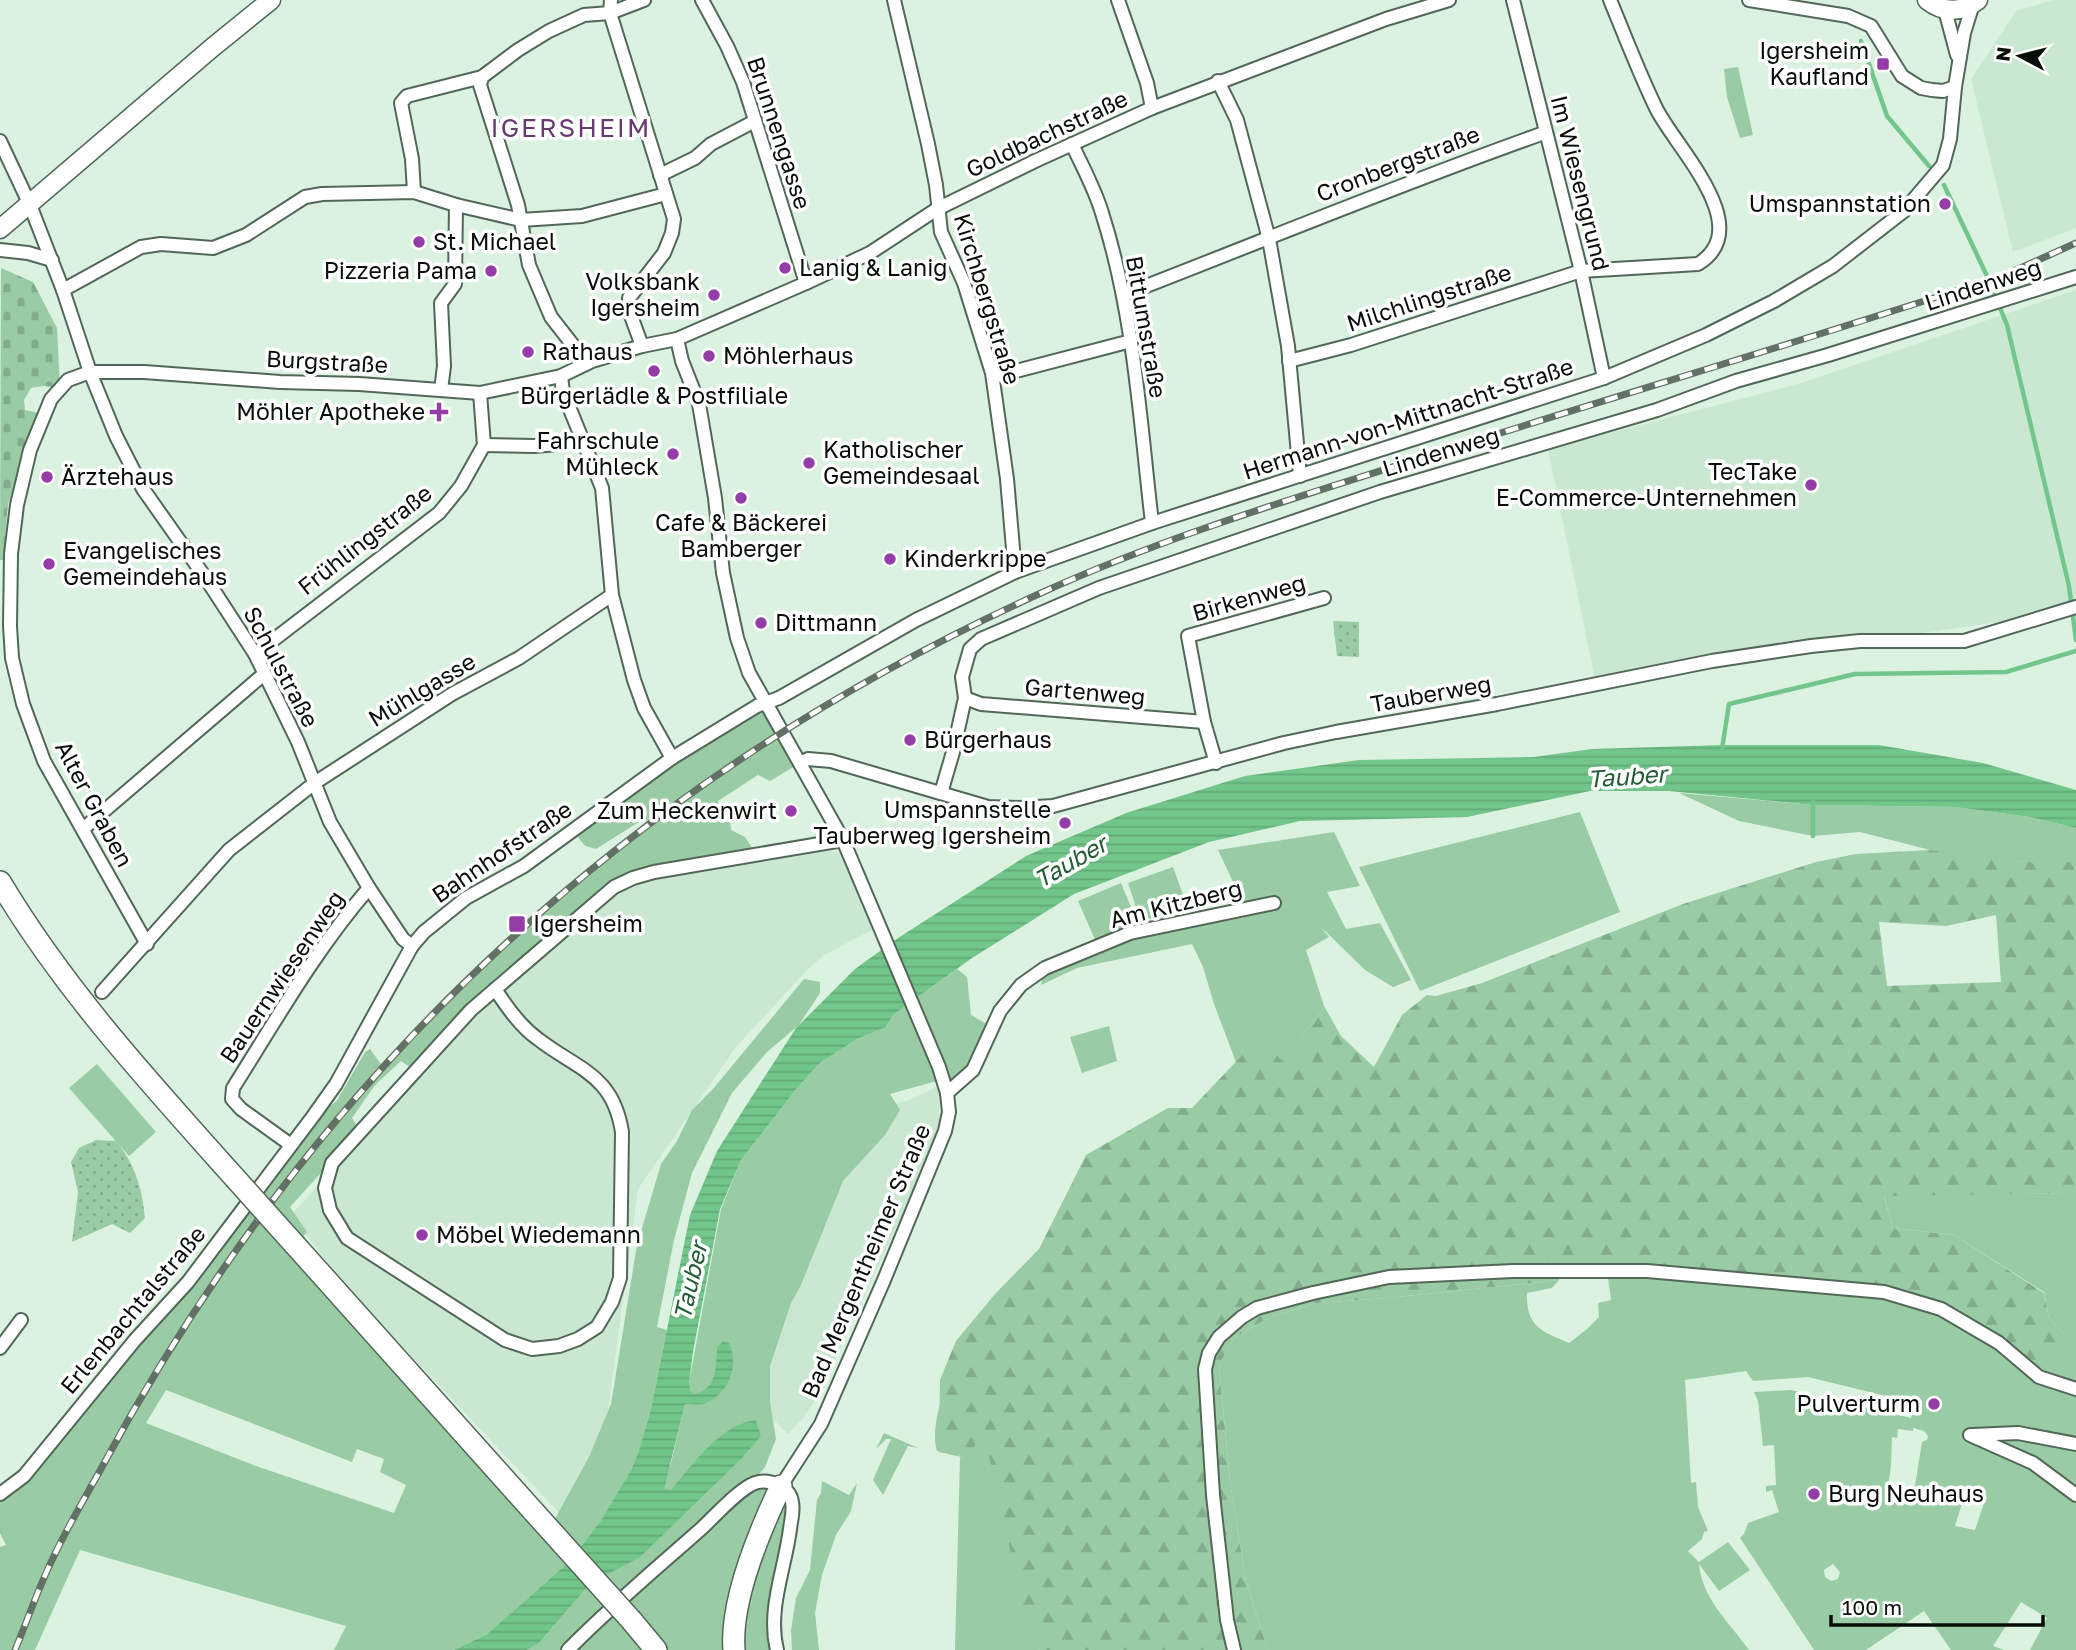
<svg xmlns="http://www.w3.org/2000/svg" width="2076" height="1650" font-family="'Golos Text',sans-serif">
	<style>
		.built { fill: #cae8d1 }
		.green { fill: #99cba5; fill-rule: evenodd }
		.forest { fill: url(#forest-firs); fill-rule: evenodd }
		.cemetery { fill: url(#cemetery-stones) }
		.park { fill: url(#park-dots) }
		.water { fill: url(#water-rules) }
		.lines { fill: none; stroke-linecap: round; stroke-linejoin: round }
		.stream { stroke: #73c68b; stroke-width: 4.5 }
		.street-casing { stroke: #536758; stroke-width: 16 }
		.secondary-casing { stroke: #536758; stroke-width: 21 }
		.primary-casing { stroke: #536758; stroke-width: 24 }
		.street { stroke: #fff; stroke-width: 12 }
		.secondary { stroke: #fff; stroke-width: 18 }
		.primary { stroke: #fff; stroke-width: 21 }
		.rail-casing { stroke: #637065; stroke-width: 7 }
		.rail { stroke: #fff; stroke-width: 4.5; stroke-dasharray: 13; stroke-linecap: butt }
		.primary-bridge-casing { stroke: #536758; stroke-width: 24; stroke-linecap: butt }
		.primary-bridge { stroke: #fff; stroke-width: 21 }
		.poi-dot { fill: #943ca8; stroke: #fff; stroke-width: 2.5 }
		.labels { text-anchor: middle; stroke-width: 7; stroke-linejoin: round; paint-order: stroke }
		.poi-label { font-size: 23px; fill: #070e08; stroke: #fff; text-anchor: start }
		.street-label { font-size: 23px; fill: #070e08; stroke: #fff }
		.water-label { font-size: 24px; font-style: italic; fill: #235d36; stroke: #fff }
		.quarter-label { font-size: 26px; letter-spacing: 2px; fill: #673b71; stroke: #fff }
	</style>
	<defs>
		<pattern id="forest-firs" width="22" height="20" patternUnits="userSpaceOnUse" patternTransform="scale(1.75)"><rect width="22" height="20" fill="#99cba5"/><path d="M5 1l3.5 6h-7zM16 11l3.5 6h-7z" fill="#82ad8d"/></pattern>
		<pattern id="cemetery-stones" width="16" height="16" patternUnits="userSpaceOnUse" patternTransform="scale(1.75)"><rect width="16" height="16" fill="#99cba5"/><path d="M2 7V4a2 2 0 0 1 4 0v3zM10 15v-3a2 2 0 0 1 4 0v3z" fill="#82ad8d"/></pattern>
		<pattern id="park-dots" width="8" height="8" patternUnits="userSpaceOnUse" patternTransform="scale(1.75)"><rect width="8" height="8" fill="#99cba5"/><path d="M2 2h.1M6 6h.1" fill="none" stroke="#82ad8d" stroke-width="1.8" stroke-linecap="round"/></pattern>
		<pattern id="water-rules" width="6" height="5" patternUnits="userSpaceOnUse" patternTransform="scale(1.75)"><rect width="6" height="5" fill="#73c68b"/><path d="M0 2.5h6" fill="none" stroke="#62a976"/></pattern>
	</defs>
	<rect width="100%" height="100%" fill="#dbf2e0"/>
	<g class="built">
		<path d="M2054 0H2076V228L2013 252 1971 79 2016 11Z"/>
		<path d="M2076 290V611L1595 680 1548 449 1798 384Z"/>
		<path d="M828 850 840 853 872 930 824 955 805 972 736 1047 638 1189 605 1434 564 1518 350 1291 291 1215 472 1018 539 956 618 892 635 884 656 879Z"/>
		<path d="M940 1085 939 1124 916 1184 821 1391 804 1417 788 1434 773 1419 765 1395 764 1374 816 1223 883 1106 907 1101Z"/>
	</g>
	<g class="green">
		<path d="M1738 67 1753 135 1740 138 1727 97 1724 69Z"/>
		<path d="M765 703 800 763 770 781 758 775 718 801 722 816 730 819 731 830 745 837 756 854 614 887 414 1070 401 1061 375 1085 352 1118 360 1130 290 1207 307 1232 296 1245 534 1512 540 1537 556 1517 589 1457 611 1404 637 1245 661 1164 677 1141 692 1110 713 1089 804 979 820 982V993L799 1025 767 1052 732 1093 692 1173 674 1240 657 1327 667 1330 651 1409 638 1453 631 1470 601 1520 570 1561 487 1634 454 1650H334L346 1626 80 1550 35 1650H0V1547L6 1545 0 1533V1494L135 1340 314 1115 336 1102 365 1052 370 1049 383 1067 436 1009 504 943 646 825 642 820 596 849 585 846 572 830ZM166 1390 352 1462 357 1449 384 1459 380 1472 406 1485 394 1513 256 1466 146 1423Z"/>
		<path d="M1679 793 1813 805 1955 807 2030 817 2076 828V862H2026L1968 856 1930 850 1860 832 1813 836 1739 821Z"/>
		<path d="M1580 812 1620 912 1420 991 1359 867Z"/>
		<path d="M1334 832 1360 886 1327 892 1346 929 1380 923 1411 980 1393 987 1365 970 1321 927 1329 937 1306 950 1324 1006 1315 1022 1301 1034 1307 1051 1285 1063 1247 1051 1236 1062 1214 1004 1203 967 1192 944 1077 968 1041 985 1045 968 1130 933 1245 907 1218 850Z"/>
		<path d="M1173 867 1187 906 1141 922 1128 883Z"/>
		<path d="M1121 883 1138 924 1096 942 1078 901Z"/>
		<path d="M957 969 967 977 971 1015 992 1027 973 1070 947 1093 937 1081 890 1094 900 1110 885 1135 843 1181 801 1285 791 1303 770 1366V1402L776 1439 765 1467 752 1483 764 1480 792 1498 775 1604 777 1650H527L539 1643 591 1583 661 1470 670 1467 685 1404 721 1209 741 1160 797 1088 820 1063 857 1039 886 1027 893 1015Z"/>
		<path d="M1109 1026 1117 1061 1082 1073 1070 1037Z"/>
		<path d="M97 1064 156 1132 129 1156 69 1088Z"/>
		<path d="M2076 1193V1650H2030L2047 1618 2021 1602 1993 1646 2004 1650H1951L1924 1611 1866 1650H1814L1740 1538 1744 1534 1748 1523 1779 1512 1772 1490 1766 1492V1486L1776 1485 1774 1445 1763 1446 1758 1401 1754 1392 1791 1390 1911 1418 1915 1403 1808 1377 1753 1381 1746 1371 1685 1380 1691 1483 1696 1482 1698 1507 1708 1531 1704 1532 1702 1539 1688 1551 1699 1562 1728 1542 1750 1570 1719 1591 1699 1564C1702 1599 1730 1623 1749 1650H1268L1246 1582 1230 1482 1219 1364 1233 1339 1270 1317 1316 1303 1388 1298 1559 1280 1552 1288 1527 1293C1526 1327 1541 1331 1569 1343L1587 1329 1599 1317 1598 1303 1611 1300 1607 1271 1884 1292 2064 1334 2049 1318 2044 1292 1954 1235 1893 1228 1884 1195ZM1913 1428 1924 1431 1928 1436 1927 1440 1922 1442 1912 1504 1886 1501 1891 1465 1892 1437 1897 1438 1898 1429 1913 1431ZM1977 1495 1986 1497 1975 1530 1955 1526 1964 1497 1975 1500ZM1833 1564 1840 1572 1838 1579 1831 1581 1825 1577 1824 1570Z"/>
		<path d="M964 1341 1032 1627 1039 1650H955L960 1457 966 1458 937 1451C928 1421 952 1370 964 1341Z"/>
		<path d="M884 1433 918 1448 908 1446 883 1495 873 1480 891 1439H886L876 1449Z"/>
		<path d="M822 1481 849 1495 857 1483 851 1511 836 1535 822 1575 815 1613 819 1650H792L791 1630 796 1598 810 1570 817 1500 821 1493Z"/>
	</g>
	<path class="forest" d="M1930 850 2026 862H2076V1193L1884 1196 1893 1228 1954 1235 2044 1293 2049 1318 2064 1334 2059 1365 2016 1357 1941 1309 1884 1292 1561 1271 1559 1280 1388 1298 1316 1303 1270 1317 1233 1339 1219 1365 1230 1482 1246 1582 1268 1650H1039L1021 1599 983 1429C965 1460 981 1461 939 1452L940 1380 956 1341 995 1294 1039 1249 1086 1155 1168 1108H1192L1246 1051 1270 1049 1285 1063 1306 1051 1301 1034 1315 1022 1324 1006 1341 1036 1374 1067 1402 1015 1427 995 1436 996 1482 983 1683 904 1816 862 1856 854ZM1996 915 2001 982 1887 986 1879 922 1946 926Z"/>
	<path class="cemetery" d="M1 268 33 282 57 328 60 388 44 386 31 388 24 400 25 410 44 414 8 504 3 560H0Z"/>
	<g class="park">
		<path d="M1333 621 1359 622V657L1337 656Z"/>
		<path d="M96 1140 116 1141C135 1164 142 1188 145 1218L130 1233 112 1224 72 1242 78 1192 71 1162 79 1148Z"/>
	</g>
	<path class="water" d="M1724 745H1879L1983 763 2076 790V828L2030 817 1955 807 1813 805 1669 791H1590L1467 817 1300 821 1209 842 1074 894 972 958 893 1015 886 1027 857 1039 820 1063 797 1088 741 1160 720 1209 693 1352 689 1382 690 1391 694 1394C717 1390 716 1367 717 1348L723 1341 729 1343C740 1366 728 1396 703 1404 698 1405 690 1404 685 1404L664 1489 671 1490C692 1465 721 1424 756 1420L761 1436 741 1459 640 1557 591 1583 539 1643 527 1650H454L487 1634 570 1561 601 1520 631 1470 638 1453 651 1409 690 1215 717 1151 796 1028 855 969 898 938 1026 856 1126 813 1245 776 1359 760 1534 757 1592 749Z"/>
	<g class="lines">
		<g class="stream">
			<path d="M1861 41 1887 116 1929 166"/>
			<path d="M1944 185 1987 276 2007 325 2069 586 2076 640"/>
			<path d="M1722 749 1729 704 1855 674 2006 672 2076 651"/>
			<path d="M1813 836V802"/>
		</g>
		<defs>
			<g id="street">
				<path d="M611 0 610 13 674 219 672 233 664 253 629 298 630 313 642 346"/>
				<path d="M702 0 727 46 743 82 806 283"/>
				<path d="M894 0 928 144 936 185 941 232 964 283 992 373 1007 479 1015 572"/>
				<path d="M1118 0 1147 83 1152 108"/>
				<path d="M1513 0 1581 271 1604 378"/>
				<path d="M1749 0 1848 16 1871 26 1902 76 1921 88 1932 90 1943 91 1955 87"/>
				<path d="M1945 10 1957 55"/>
				<path d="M482 77 480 85 518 205 529 265 551 317 587 363"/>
				<path d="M1218 81 1237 120 1269 239 1288 346 1300 476"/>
				<path d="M0 141 30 205 63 290 90 372 116 436 143 489 205 577 255 654 298 742 330 822 369 888 403 939 412 946"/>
				<path d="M1072 144C1082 166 1095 189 1102 213 1134 313 1140 420 1152 523"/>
				<path d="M660 175 695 158 711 144 755 121"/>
				<path d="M414 192 412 159 401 103 407 96 482 77 518 50 549 31 584 15 610 13 644 0"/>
				<path d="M0 250 28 253 52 260"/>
				<path d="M63 290 141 247 161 244 213 248 246 235 305 197 322 194 414 192 456 205 521 220 582 216 666 194"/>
				<path d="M1123 295C1263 241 1402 183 1544 133"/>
				<path d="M677 339 682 361 699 404 715 498 723 573 737 638 749 673 843 840 939 1067 947 1093 949 1112 945 1131 884 1280 821 1424 781 1486"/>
				<path d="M1289 361 1351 345 1581 271 1698 264C1758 227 1674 146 1656 108 1639 73 1625 36 1610 0"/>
				<path d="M561 376 563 392 602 488 612 595 634 680 644 708 672 758"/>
				<path d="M993 377 1131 341"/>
				<path d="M441 390 444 366 441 303 455 284 456 205"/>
				<path d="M484 445 534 446 584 442"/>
				<path d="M255 654 439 513 461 486 484 445 480 393"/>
				<path d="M965 698 981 704 1204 722"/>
				<path d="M800 763 808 759 831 761 988 807 1020 808 1053 806 1284 743 1336 732 1497 704 1712 661 1811 646 1860 641H1964L2076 607"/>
				<path d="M1216 763 1204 722 1188 636 1324 598"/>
				<path d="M941 793 953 752 965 698 962 677 970 649 981 639 1099 588 1380 492 1657 410 1736 381 1828 355 2076 277"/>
				<path d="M83 829 264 674"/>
				<path d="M147 944 44 761 23 704 12 658 10 626 11 554 17 505 30 450 51 399 68 380 90 372H144L280 382 359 384 480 393 561 376 592 361 642 346 677 339 806 283 870 253 937 209 1035 161 1152 108 1386 19 1449 0"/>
				<path d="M495 989C507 1007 520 1026 538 1039 578 1070 613 1074 622 1132L620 1278 612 1302 597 1327 578 1339 559 1346 532 1349 505 1340 347 1238 330 1210 325 1188 332 1163 471 1010 614 887 633 878 654 872 843 840"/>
				<path d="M102 992 229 850 316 782 452 694 519 658 612 595"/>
				<path d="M947 1093 973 1070 1000 1011 1021 985 1045 968 1130 933 1274 903"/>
				<path d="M291 1145 241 1109 232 1099 233 1088C276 1020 316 949 369 888"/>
				<path d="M0 1348 21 1320"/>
				<path d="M1970 1435 2033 1463 2076 1495"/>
				<path d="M1973 1435 2018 1433 2076 1444"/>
				<path d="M0 1494 24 1476 135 1340 188 1282 314 1115 336 1084 412 946 424 932 466 898 524 866 672 758 757 706 779 698 916 620 1015 572 1152 523 1604 378 1706 335 1774 301 1833 266 1904 211 1943 165 1950 139 1955 87 1964 33 1973 4"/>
				<path d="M568 1650C610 1607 657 1568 702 1528 716 1515 739 1489 755 1483 769 1478 790 1487 792 1502 794 1511 791 1520 790 1529 785 1569 767 1610 777 1650"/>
				<path d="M1234 1650 1227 1620 1213 1495 1205 1369 1209 1353 1219 1337 1242 1317 1257 1308 1313 1293 1389 1277 1513 1271H1647L1884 1292 1941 1309 1999 1343 2039 1377 2076 1389"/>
			</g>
			<g id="secondary">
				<path d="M1927 0C1943 13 1962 13 1978 0"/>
				<path d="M0 229 213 47 271 0"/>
			</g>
			<g id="primary">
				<path d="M0 882C65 991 151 1084 235 1178"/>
				<path d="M296 1246 534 1512"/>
				<path d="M632 1621 656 1650"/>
				<path d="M734 1650C730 1600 760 1530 781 1486"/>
			</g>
		</defs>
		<use href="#street" class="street-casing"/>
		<use href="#secondary" class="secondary-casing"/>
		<use href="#primary" class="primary-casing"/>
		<use href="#street" class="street"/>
		<use href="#secondary" class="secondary"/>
		<use href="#primary" class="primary"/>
		<defs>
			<path id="rail" d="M15 1650C28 1619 39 1586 54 1556 68 1526 86 1496 102 1467 316 1070 631 779 1041 593 1164 537 1295 498 1424 457 1617 396 1812 338 2005 275L2076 243"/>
		</defs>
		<use href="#rail" class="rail-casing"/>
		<use href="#rail" class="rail"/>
		<defs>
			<g id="primary-bridge">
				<path d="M235 1178 296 1246"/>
				<path d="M534 1512 632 1621"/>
			</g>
		</defs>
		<use href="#primary-bridge" class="primary-bridge-casing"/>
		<use href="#primary-bridge" class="primary-bridge"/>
	</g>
	<g class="poi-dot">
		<rect x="1876" y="57" width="14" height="14" rx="3.5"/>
		<circle cx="1945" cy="204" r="7"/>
		<circle cx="419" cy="242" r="7"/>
		<circle cx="785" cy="268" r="7"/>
		<circle cx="491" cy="271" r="7"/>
		<circle cx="714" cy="295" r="7"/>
		<circle cx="528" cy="352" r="7"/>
		<circle cx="709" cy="356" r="7"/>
		<circle cx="654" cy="371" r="7"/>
		<path d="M435.5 401.5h7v7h7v7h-7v7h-7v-7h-7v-7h7z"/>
		<circle cx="673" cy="454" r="7"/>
		<circle cx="809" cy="463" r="7"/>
		<circle cx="47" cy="477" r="7"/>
		<circle cx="1811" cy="485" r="7"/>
		<circle cx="741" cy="498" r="7"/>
		<circle cx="890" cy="559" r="7"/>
		<circle cx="49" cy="564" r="7"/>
		<circle cx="761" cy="623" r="7"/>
		<circle cx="910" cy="740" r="7"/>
		<circle cx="791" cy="811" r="7"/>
		<circle cx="1065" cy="823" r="7"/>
		<rect x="508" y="915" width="18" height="18" rx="3.5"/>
		<circle cx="422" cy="1235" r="7"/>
		<circle cx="1934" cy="1404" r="7"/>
		<circle cx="1814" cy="1494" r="7"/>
	</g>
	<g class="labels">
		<g class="poi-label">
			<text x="1869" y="59" text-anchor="end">Igersheim<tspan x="1869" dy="26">Kaufland</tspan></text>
			<text x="1931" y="212" text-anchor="end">Umspannstation</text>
			<text x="433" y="250">St. Michael</text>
			<text x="799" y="276">Lanig &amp; Lanig</text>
			<text x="477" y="279" text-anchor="end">Pizzeria Pama</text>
			<text x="700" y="290" text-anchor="end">Volksbank<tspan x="700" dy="26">Igersheim</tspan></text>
			<text x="542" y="360">Rathaus</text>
			<text x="723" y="364">Möhlerhaus</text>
			<text x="654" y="404" text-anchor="middle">Bürgerlädle &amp; Postfiliale</text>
			<text x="425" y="420" text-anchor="end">Möhler Apotheke</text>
			<text x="659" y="449" text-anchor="end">Fahrschule<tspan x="659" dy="26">Mühleck</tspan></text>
			<text x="823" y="458">Katholischer<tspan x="823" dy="26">Gemeindesaal</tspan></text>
			<text x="1797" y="480" text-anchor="end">TecTake<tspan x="1797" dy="26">E-Commerce-Unternehmen</tspan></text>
			<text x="61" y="485">Ärztehaus</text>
			<text x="741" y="531" text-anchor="middle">Cafe &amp; Bäckerei<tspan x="741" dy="26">Bamberger</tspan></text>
			<text x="63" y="559">Evangelisches<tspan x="63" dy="26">Gemeindehaus</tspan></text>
			<text x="904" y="567">Kinderkrippe</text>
			<text x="775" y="631">Dittmann</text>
			<text x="924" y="748">Bürgerhaus</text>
			<text x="1051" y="818" text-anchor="end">Umspannstelle<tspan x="1051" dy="26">Tauberweg Igersheim</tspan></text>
			<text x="777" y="819" text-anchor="end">Zum Heckenwirt</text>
			<text x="533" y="932">Igersheim</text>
			<text x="436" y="1243">Möbel Wiedemann</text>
			<text x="1920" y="1412" text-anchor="end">Pulverturm</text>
			<text x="1828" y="1502">Burg Neuhaus</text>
		</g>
		<g class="street-label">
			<text transform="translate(779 133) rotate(72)" y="8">Brunnengasse</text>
			<text transform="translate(1047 134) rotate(-25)" y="8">Goldbachstraße</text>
			<text transform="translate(1398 164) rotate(-21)" y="8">Cronbergstraße</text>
			<text transform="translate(1580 183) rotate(76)" y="8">Im Wiesengrund</text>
			<text transform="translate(1983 285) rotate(-18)" y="8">Lindenweg</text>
			<text transform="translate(1429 298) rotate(-18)" y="8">Milchlingstraße</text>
			<text transform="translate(987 299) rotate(73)" y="8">Kirchbergstraße</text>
			<text transform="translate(1146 327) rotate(80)" y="8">Bittumstraße</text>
			<text transform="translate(327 362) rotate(3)" y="8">Burgstraße</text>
			<text transform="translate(1408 419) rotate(-18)" y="8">Hermann-von-Mittnacht-Straße</text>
			<text transform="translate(1441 452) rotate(-17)" y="8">Lindenweg</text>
			<text transform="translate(365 540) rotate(-38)" y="8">Frühlingstraße</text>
			<text transform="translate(1249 598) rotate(-16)" y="8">Birkenweg</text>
			<text transform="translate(281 667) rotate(62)" y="8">Schulstraße</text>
			<text transform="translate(422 690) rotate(-31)" y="8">Mühlgasse</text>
			<text transform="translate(1085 692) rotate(5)" y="8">Gartenweg</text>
			<text transform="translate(1431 694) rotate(-10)" y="8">Tauberweg</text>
			<text transform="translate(94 804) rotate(62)" y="8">Alter Graben</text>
			<text transform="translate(502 852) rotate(-34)" y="8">Bahnhofstraße</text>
			<text transform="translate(1176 904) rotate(-14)" y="8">Am Kitzberg</text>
			<text transform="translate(282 977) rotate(-56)" y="8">Bauernwiesenweg</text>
			<text transform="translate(866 1261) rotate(-67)" y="8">Bad Mergentheimer Straße</text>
			<text transform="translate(133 1310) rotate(-50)" y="8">Erlenbachtalstraße</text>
		</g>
		<g class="water-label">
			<text transform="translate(1627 777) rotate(-4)" y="8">Tauber</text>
			<text transform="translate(1071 862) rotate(-30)" y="8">Tauber</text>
			<text transform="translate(691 1281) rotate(-77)" y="8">Tauber</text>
		</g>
		<g class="quarter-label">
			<text x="571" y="137">IGERSHEIM</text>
		</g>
	</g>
	<g transform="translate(2020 56) rotate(277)" stroke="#ffffff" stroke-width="5" paint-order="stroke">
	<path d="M0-5L12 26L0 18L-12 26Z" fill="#070e08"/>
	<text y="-10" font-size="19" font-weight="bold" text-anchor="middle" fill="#070e08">N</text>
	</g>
	<path d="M1831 1615v10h212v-10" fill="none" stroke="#070e08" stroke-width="3.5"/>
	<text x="1842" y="1615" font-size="21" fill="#070e08" stroke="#ffffff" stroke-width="5" paint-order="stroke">100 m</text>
</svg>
